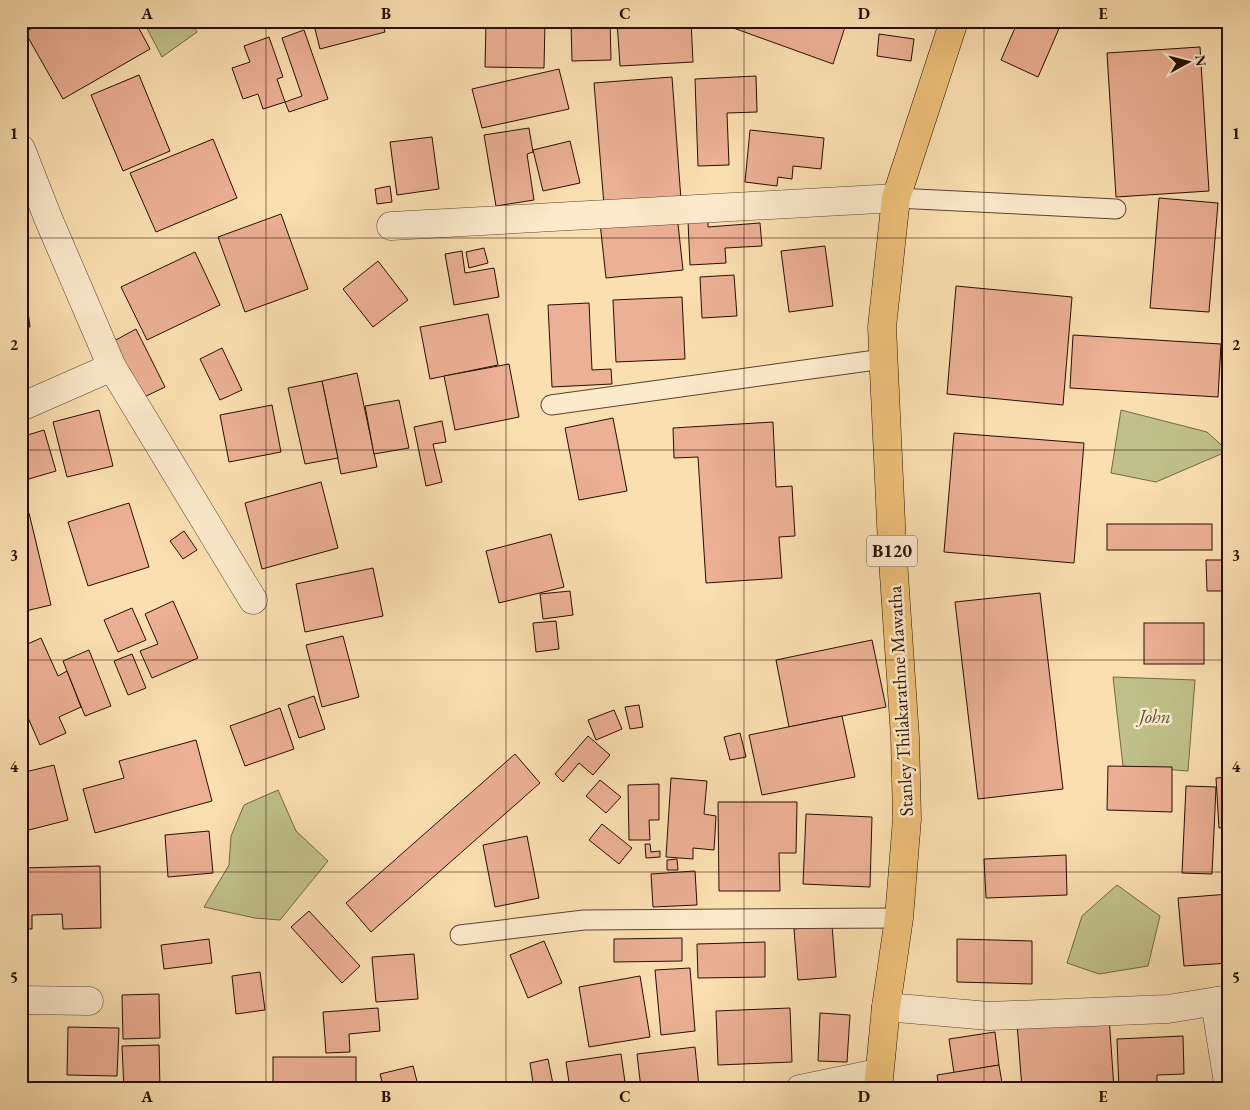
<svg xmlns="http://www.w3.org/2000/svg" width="1250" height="1110" font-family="'EB Garamond',serif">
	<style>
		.green { fill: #c0c18a; stroke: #746845 }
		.building { fill: #ecb094; stroke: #270e00 }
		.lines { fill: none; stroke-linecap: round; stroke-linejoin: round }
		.lane-casing { stroke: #5c422c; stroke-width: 21 }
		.street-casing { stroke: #5c422c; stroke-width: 29 }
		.primary-casing { stroke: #270e00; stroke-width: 29 }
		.lane { stroke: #fceacc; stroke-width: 19 }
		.street { stroke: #fceacc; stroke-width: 28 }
		.primary { stroke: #edc078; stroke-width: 28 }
		.grid { fill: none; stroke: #270e00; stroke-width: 1; stroke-opacity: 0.55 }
		.labels { text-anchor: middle; stroke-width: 5; stroke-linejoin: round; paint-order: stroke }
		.shield { fill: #fceacc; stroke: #67503d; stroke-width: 1 }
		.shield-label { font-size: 18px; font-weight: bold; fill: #270e00 }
		.street-label { font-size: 19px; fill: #270e00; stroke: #fceacc }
		.park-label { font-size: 19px; font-style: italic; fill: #5d4d30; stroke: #fceacc }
		.neatline { fill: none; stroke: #270e00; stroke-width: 2 }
		.grid-label { font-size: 16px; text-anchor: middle; font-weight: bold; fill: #270e00 }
	</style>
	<rect width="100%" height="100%" fill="#fadfb1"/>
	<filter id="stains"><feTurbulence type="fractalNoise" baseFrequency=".004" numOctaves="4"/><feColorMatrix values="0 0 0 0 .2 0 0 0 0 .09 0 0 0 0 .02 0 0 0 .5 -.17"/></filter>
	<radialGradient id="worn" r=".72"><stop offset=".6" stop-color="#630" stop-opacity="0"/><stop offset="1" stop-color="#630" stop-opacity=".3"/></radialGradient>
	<g class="green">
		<path d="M143 21H192L197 32 162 57Z"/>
		<path d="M1121 410 1207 432 1228 451 1156 482 1111 473Z"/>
		<path d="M1113 677 1195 680 1188 771 1123 766Z"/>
		<path d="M278 790 296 831 328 861 280 920 255 918 204 907 229 865 231 836 244 805Z"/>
		<path d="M1117 885 1160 916 1148 966 1099 974 1067 963 1082 916Z"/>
	</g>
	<g class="building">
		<path d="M45 21H135L150 49 63 99 25 32Z"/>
		<path d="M313 21H382L385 32 320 49Z"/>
		<path d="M486 21H545L544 68 485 67Z"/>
		<path d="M571 21H610L611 60 572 61Z"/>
		<path d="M617 21H691L693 62 620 66Z"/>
		<path d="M714 21H847L833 64Z"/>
		<path d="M1018 21H1056L1061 24 1038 77 1001 60Z"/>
		<path d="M304 30 328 99 289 112 285 102 302 96 282 38Z"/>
		<path d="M879 34 914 39 911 61 877 56Z"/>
		<path d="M269 37 283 77 277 79 285 102 263 109 258 94 243 99 232 68 250 62 244 46Z"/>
		<path d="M1200 47 1209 191 1116 197 1107 53Z"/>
		<path d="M559 69 569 109 482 128 472 89Z"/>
		<path d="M139 75 170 151 123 171 91 95Z"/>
		<path d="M756 76 757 112 727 113 729 165 698 166 695 79Z"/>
		<path d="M672 77 681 200 604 205 594 83Z"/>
		<path d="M529 128 533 152 527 154 534 200 496 206 484 135Z"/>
		<path d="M750 130 824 138 821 169 793 166 792 179 778 177 777 186 745 182Z"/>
		<path d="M432 137 439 189 397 195 390 142Z"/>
		<path d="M213 139 237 198 156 232 130 173Z"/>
		<path d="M570 141 580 183 543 191 533 150Z"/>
		<path d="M390 186 392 202 377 204 375 189Z"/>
		<path d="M1159 198 1218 203 1209 312 1150 308Z"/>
		<path d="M281 214 308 289 245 312 218 237Z"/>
		<path d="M677 215 683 270 606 278 600 223Z"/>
		<path d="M708 220V227L760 223 762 246 725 248 726 263 690 265 688 221Z"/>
		<path d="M825 246 833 306 789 312 781 251Z"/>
		<path d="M484 248 488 263 469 268 466 252Z"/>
		<path d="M462 251 465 273 494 268 499 297 454 305 445 254Z"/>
		<path d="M195 252 220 305 147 340 121 287Z"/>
		<path d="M378 261 408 300 373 327 343 289Z"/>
		<path d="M734 275 737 316 702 318 700 277Z"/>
		<path d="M21 283H24L30 327 21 328Z"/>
		<path d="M956 286 1072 297 1063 405 947 394Z"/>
		<path d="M682 297 685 359 616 362 613 300Z"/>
		<path d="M589 303 592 370 611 369 612 384 552 387 548 305Z"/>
		<path d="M488 314 498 365 430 379 420 327Z"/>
		<path d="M136 329 165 387 142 398 114 341Z"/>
		<path d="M1073 335 1221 344 1218 397 1070 388Z"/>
		<path d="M222 348 242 390 220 400 200 359Z"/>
		<path d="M509 364 519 417 455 430 444 376Z"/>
		<path d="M357 373 377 467 341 474 322 381Z"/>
		<path d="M322 381 338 458 305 464 288 388Z"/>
		<path d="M399 400 409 448 374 454 365 406Z"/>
		<path d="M272 405 281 452 229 462 220 415Z"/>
		<path d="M99 410 113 466 67 477 53 422Z"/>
		<path d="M613 418 627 491 579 500 565 428Z"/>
		<path d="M442 421 446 442 433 444 442 482 426 486 414 427Z"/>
		<path d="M773 422 776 487 792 486 795 536 779 537 782 578 706 583 698 457 674 458 673 428Z"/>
		<path d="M44 430 56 471 22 481 21 437Z"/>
		<path d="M954 433 1084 443 1074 563 944 552Z"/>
		<path d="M321 482 338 548 262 569 245 503Z"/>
		<path d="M129 503 149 567 88 586 68 522Z"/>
		<path d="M29 513 51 605 21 612V515Z"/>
		<rect x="1107" y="524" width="105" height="26"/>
		<path d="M184 531 197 550 183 559 170 541Z"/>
		<path d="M551 534 564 587 499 603 486 551Z"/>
		<path d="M1206 560H1229V591H1207Z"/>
		<path d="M373 568 383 616 305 632 296 584Z"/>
		<path d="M570 591 573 615 543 619 540 594Z"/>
		<path d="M1040 593 1063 789 978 799 955 602Z"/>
		<path d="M173 601 198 658 152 678 140 651 158 644 145 614Z"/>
		<path d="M132 608 146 640 118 652 104 620Z"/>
		<path d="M556 621 559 649 536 652 533 623Z"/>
		<rect x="1144" y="623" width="60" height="41"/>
		<path d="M343 636 359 697 322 707 306 645Z"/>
		<path d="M41 638 58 676 67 671 81 707 59 717 66 733 40 745 21 702V647Z"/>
		<path d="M872 640 886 707 789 727 776 660Z"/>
		<path d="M89 650 111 706 85 716 63 661Z"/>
		<path d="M132 654 146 688 128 695 114 661Z"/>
		<path d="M314 696 325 729 299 738 288 705Z"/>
		<path d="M639 705 643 727 630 729 625 707Z"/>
		<path d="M280 708 294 749 245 766 230 726Z"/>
		<path d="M614 710 622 729 596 740 588 720Z"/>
		<path d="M842 716 855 777 762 795 749 735Z"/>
		<path d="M740 733 746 757 730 760 724 737Z"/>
		<path d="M588 736 610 755 593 775 579 763 563 782 555 774Z"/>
		<path d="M196 740 212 801 95 833 83 789 124 778 119 761Z"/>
		<path d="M515 754 540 783 371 932 346 903Z"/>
		<path d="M54 765 68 820 21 832V773Z"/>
		<path d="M1108 766 1172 767V812L1107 810Z"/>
		<path d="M1229 777V827L1219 828 1216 778Z"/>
		<path d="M671 778 707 781 704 814 716 816 714 850 693 848V859L666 857Z"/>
		<path d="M600 780 621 797 606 813 586 796Z"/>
		<path d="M659 784V820H649L650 840H629L628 785Z"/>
		<path d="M1186 786 1216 787 1212 874 1182 873Z"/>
		<path d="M718 802H797L796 853H779L780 891H719Z"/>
		<path d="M806 814 872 817 870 887 803 884Z"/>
		<path d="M602 824 632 848 619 864 589 840Z"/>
		<path d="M209 831 213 873 168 877 165 835Z"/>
		<path d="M527 836 539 898 495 907 483 845Z"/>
		<path d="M645 844H650L651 852 660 851V857L646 858Z"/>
		<path d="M1066 855 1067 895 986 898 984 859Z"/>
		<path d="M677 859 678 870H667V860Z"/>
		<path d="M100 866 101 928 63 929 62 914 32 915V929H21V868Z"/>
		<path d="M695 871 697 905 653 907 651 874Z"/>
		<path d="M1229 894V963L1184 966 1178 898Z"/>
		<path d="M309 911 360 966 342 983 291 927Z"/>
		<path d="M832 925 836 977 798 980 794 929Z"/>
		<path d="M682 938V961L614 962V939Z"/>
		<path d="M209 939 212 963 164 969 161 945Z"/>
		<path d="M957 939 1032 941V984L957 982Z"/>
		<path d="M544 941 562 983 528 998 510 955Z"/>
		<path d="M765 942V977L698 978 697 944Z"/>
		<path d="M414 954 418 999 376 1002 372 957Z"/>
		<path d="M690 968 695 1031 661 1035 655 970Z"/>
		<path d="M260 972 265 1010 236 1014 232 976Z"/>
		<path d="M640 976 650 1037 589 1047 579 987Z"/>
		<path d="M159 994 160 1038 123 1039 122 995Z"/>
		<path d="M378 1008 380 1031 349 1034 350 1052 326 1053 323 1012Z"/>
		<path d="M790 1008 792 1062 718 1065 716 1011Z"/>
		<path d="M820 1013 850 1015 847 1062 818 1061Z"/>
		<path d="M1109 1016 1114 1089H1022L1017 1023Z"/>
		<path d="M68 1027 119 1028 117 1076 67 1075Z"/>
		<path d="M995 1032 999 1065 954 1073 949 1039Z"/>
		<path d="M1183 1036 1184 1074 1157 1075V1089H1119L1117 1039Z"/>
		<path d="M159 1045 160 1089H124L122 1046Z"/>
		<path d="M695 1047 699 1087 641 1089 637 1054Z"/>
		<path d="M621 1054 626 1089H570L566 1062Z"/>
		<rect x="273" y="1057" width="83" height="32"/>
		<path d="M548 1059 554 1089H534L530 1063Z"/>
		<path d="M999 1065 1003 1089H939L937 1075Z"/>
		<path d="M413 1066 419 1089H384L380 1074Z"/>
	</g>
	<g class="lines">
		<defs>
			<g id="lane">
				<path d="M896 198 1116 209"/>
				<path d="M551 405 883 359"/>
				<path d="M460 935 584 920 899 918"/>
			</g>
			<g id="street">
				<path d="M21 149 48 218 112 367 253 600"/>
				<path d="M391 226 896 198"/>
				<path d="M21 407 112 367"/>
				<path d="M21 1000 89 1001"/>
				<path d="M1215 1002 1229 1089"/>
				<path d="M886 1007 989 1016 1168 1009 1229 999"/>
				<path d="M800 1089 878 1073"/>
			</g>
			<path id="primary" d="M878 1089 886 1007 899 918 907 819 905 737 892 545 882 327 896 198 954 21"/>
		</defs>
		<use href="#lane" class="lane-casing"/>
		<use href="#street" class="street-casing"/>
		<use href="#primary" class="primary-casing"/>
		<use href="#lane" class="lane"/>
		<use href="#street" class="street"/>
		<use href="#primary" class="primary"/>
	</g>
	<path class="grid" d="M266 21V1089M506 21V1089M744 21V1089M984 21V1089M21 238H1229M21 450H1229M21 660H1229M21 872H1229"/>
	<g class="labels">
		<rect class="shield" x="867" y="535.5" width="50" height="31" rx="4"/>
		<g class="shield-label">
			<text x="892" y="557">B120</text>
		</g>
		<g class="street-label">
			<text transform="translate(900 701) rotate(-93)" y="7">Stanley Thilakarathne Mawatha</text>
		</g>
		<g class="park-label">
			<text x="1155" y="723">John</text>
		</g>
	</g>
	<rect width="1250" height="1110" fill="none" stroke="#fadfb1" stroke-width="55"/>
	<g transform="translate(1188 62) rotate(83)" stroke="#fceacc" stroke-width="4" paint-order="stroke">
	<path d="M0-4L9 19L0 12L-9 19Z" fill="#270e00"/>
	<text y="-8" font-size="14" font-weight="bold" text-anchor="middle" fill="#270e00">N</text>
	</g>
	<rect x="28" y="28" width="1194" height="1054" class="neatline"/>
	<g class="grid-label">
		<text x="147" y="19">A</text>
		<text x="386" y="19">B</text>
		<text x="625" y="19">C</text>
		<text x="864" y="19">D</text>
		<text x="1103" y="19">E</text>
		<text x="14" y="139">1</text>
		<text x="1236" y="139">1</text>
		<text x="14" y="350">2</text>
		<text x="1236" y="350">2</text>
		<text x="14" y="561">3</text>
		<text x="1236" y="561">3</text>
		<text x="14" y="772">4</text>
		<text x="1236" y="772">4</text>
		<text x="14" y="983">5</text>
		<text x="1236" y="983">5</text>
		<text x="147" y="1102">A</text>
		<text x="386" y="1102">B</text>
		<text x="625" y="1102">C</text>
		<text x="864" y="1102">D</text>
		<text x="1103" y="1102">E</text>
	</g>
	<rect width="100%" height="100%" filter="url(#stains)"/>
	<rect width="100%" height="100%" fill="url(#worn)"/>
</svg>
